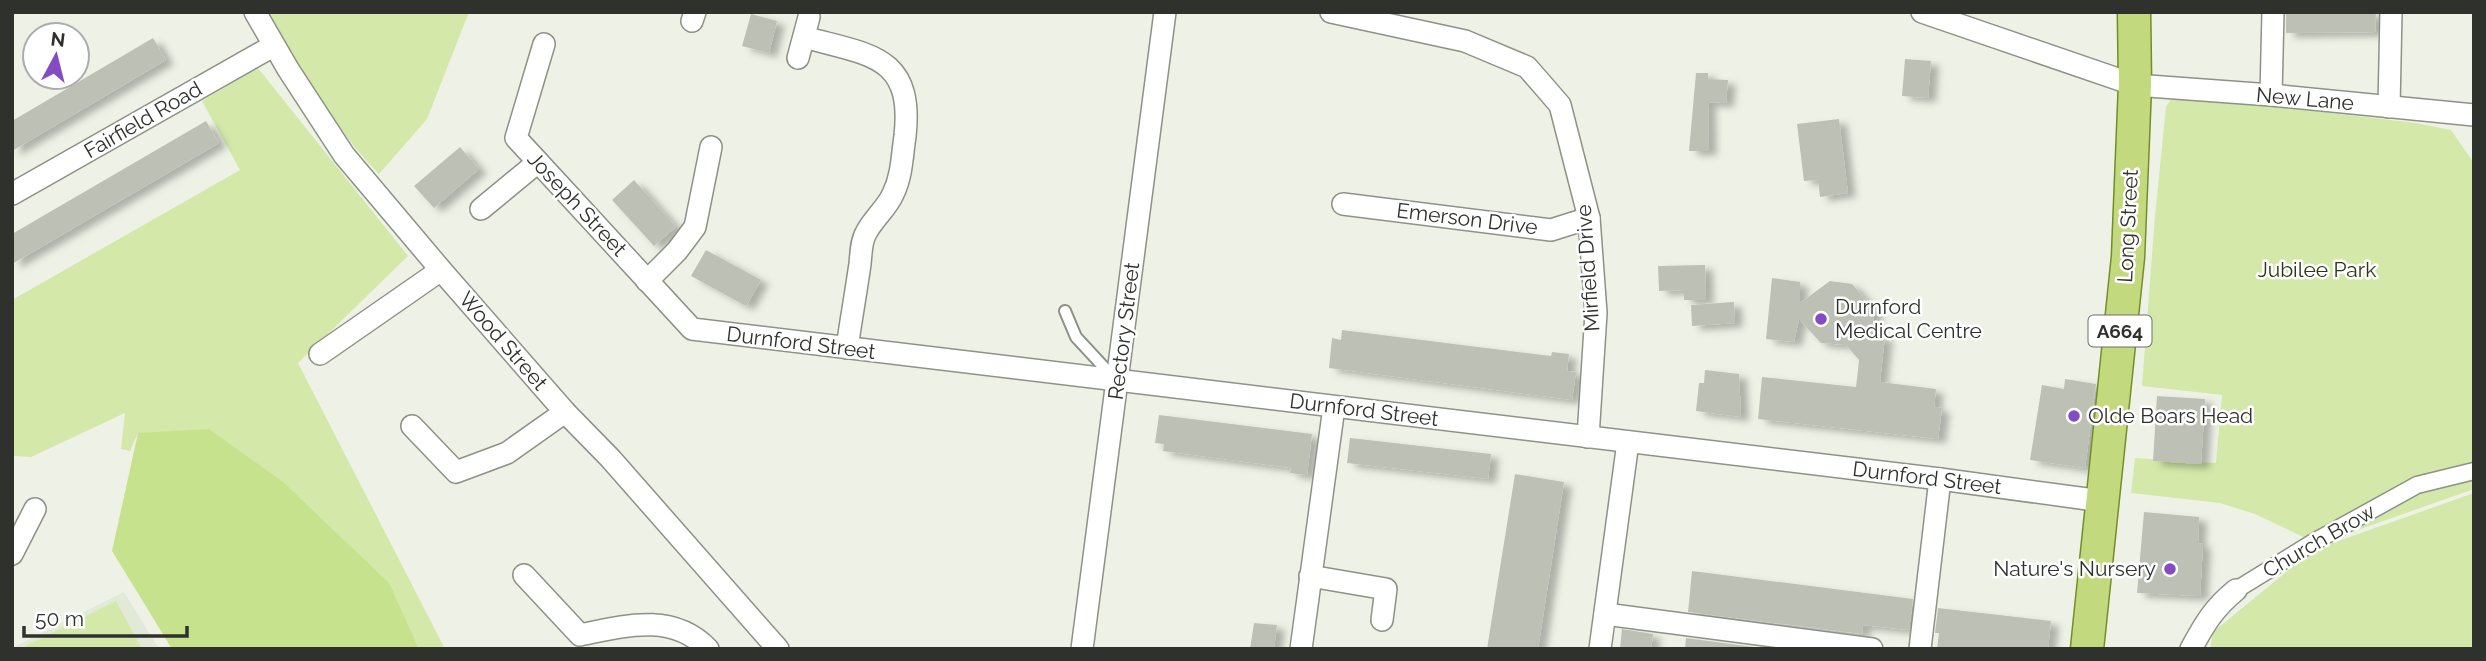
<svg xmlns="http://www.w3.org/2000/svg" width="2486" height="661" font-family="Raleway,sans-serif">
	<style>
		.built { fill: #e2e9d6 }
		.green { fill: #d3e8a9 }
		.water { fill: #c7e28d }
		.building { fill: #bdc1b5; filter: url(#shadow) }
		.lines { fill: none; stroke-linecap: round; stroke-linejoin: round }
		.service-casing { stroke: #8d9286; stroke-width: 14 }
		.pedestrian-casing { stroke: #8d9286; stroke-width: 19 }
		.minor-casing { stroke: #8d9286; stroke-width: 24 }
		.primary-casing { stroke: #758d29; stroke-width: 35 }
		.service { stroke: #fff; stroke-width: 10 }
		.pedestrian { stroke: #fff; stroke-width: 16 }
		.minor { stroke: #fff; stroke-width: 21 }
		.primary { stroke: #c2d97d; stroke-width: 32 }
		.poi-dot { fill: #854bc2; stroke: #fff; stroke-width: 2.5 }
		.labels { text-anchor: middle; stroke-width: 5; stroke-linejoin: round; paint-order: stroke }
		.shield { fill: #fff; stroke: #6d6f6b; stroke-width: 2 }
		.shield-label { font-size: 19px; font-weight: bold; fill: #2f312c }
		.street-label { font-size: 21px; fill: #2f312c; stroke: #fff }
		.park-label { font-size: 21px; fill: #2c3613; stroke: #fff }
		.poi-label { font-size: 21px; fill: #2f312c; stroke: #fff; text-anchor: start }
	</style>
	<defs>
		<filter id="shadow"><feDropShadow dx="8" dy="4.5" stdDeviation="3.5" flood-color="#0004"/></filter>
	</defs>
	<rect width="100%" height="100%" fill="#eef2e6"/>
	<path class="built" d="M124 592 159 649H12V648Z"/>
	<g class="green">
		<path d="M265 12H469L427 119 379 174C333 126 298 70 265 12Z"/>
		<path d="M258 68 408 256 298 363 445 649H419L390 584 138 433 130 451 121 449 125 413 31 457 12 456V300L240 170 202 101Z"/>
		<path d="M2179 95 2416 123 2451 130 2474 163V489L2318 544 2255 514 2220 503 2131 493 2135 458 2216 463 2222 395 2142 386 2155 216 2166 107 2171 99Z"/>
		<path d="M2474 493V649H2210L2213 632 2313 550Z"/>
		<path d="M116 601 142 649H20Z"/>
	</g>
	<path class="water" d="M209 429 283 482 390 584 419 649H172L112 551 138 433Z"/>
	<g class="building">
		<path d="M2286 12H2376L2375 32 2286 33Z"/>
		<path d="M751 14 777 21 769 53 742 46Z"/>
		<path d="M153 38 166 60 12 151V121Z"/>
		<path d="M1905 59 1931 61 1928 98 1902 96Z"/>
		<path d="M1696 73H1708V79L1728 80 1726 103 1708 102 1709 151H1689Z"/>
		<path d="M1839 119 1848 193 1820 197 1818 180 1804 181 1797 124Z"/>
		<path d="M206 121 219 143 12 264V234Z"/>
		<path d="M460 147 479 169 434 208 414 186Z"/>
		<path d="M634 180 676 227 654 246 612 200Z"/>
		<path d="M706 250 761 280 746 306 691 276Z"/>
		<path d="M1705 265 1706 300H1684V290L1659 291 1658 266Z"/>
		<path d="M1772 278 1800 282V303L1830 281 1852 284 1869 304 1875 306 1872 334 1885 336 1880 382 1936 389 1934 407 1942 408 1938 439 1758 419 1762 377 1856 387 1859 360 1846 345 1821 343 1799 319 1794 342 1766 339Z"/>
		<path d="M1734 302 1735 323 1692 326 1691 305Z"/>
		<path d="M1342 330 1551 356 1552 352 1569 354 1567 371 1576 372 1572 400 1329 368 1332 338 1341 340Z"/>
		<path d="M1705 370 1739 374 1741 417 1696 411 1699 383H1704Z"/>
		<path d="M2065 379 2096 384 2085 468 2030 460 2042 385 2064 389Z"/>
		<path d="M2157 396 2205 399 2201 464 2153 461Z"/>
		<path d="M1159 415 1312 434 1307 475 1290 473 1291 468 1163 451 1164 444 1155 443Z"/>
		<path d="M1350 438 1491 454 1488 479 1347 463Z"/>
		<path d="M1515 474 1564 482 1538 649H1487Z"/>
		<path d="M2144 512 2199 517 2198 543 2203 544 2200 596 2137 593Z"/>
		<path d="M1692 571 1913 599 1909 630 1863 625 1862 634 1688 612Z"/>
		<path d="M1938 608 2051 621 2048 649H1937L1939 633H1935Z"/>
		<path d="M1254 623 1277 625 1274 649H1250Z"/>
		<path d="M1622 629 1653 634 1651 649H1620Z"/>
		<path d="M1686 638 1769 649H1685Z"/>
	</g>
	<g class="lines">
		<defs>
			<path id="service" d="M1065 311 1076 337 1113 377"/>
			<path id="pedestrian" d="M2236 590 2312 543 2417 485 2474 471"/>
			<g id="minor">
				<path d="M255 12 288 69 344 155 441 270 565 412 610 458 778 649"/>
				<path d="M1331 12 1465 41 1527 67 1560 105 1589 218 1596 313 1588 437"/>
				<path d="M1922 12 2135 85 2271 95 2474 115"/>
				<path d="M692 21 695 12"/>
				<path d="M804 37C868 55 914 54 905 136 902 156 902 176 893 194 887 208 873 219 866 233 861 241 861 255 860 264 856 292 851 320 847 348"/>
				<path d="M544 44 516 138 692 329 1940 479 2102 501"/>
				<path d="M798 58 809 17"/>
				<path d="M2271 95 2273 12"/>
				<path d="M2389 107 2391 12"/>
				<path d="M12 194 273 46"/>
				<path d="M1343 204 1551 230 1589 218"/>
				<path d="M481 209 538 162"/>
				<path d="M647 281 677 251 695 227 711 147"/>
				<path d="M320 354 441 270"/>
				<path d="M412 426 456 472 507 453 565 412"/>
				<path d="M12 554 35 509"/>
				<path d="M524 575 580 635C624 626 672 612 708 649"/>
				<path d="M1310 576 1386 589 1382 620"/>
				<path d="M1605 614 1872 649"/>
				<path d="M1082 649 1165 12"/>
				<path d="M1301 649 1334 407"/>
				<path d="M1600 649 1628 442"/>
				<path d="M1920 649 1940 479"/>
				<path d="M2191 649C2205 623 2214 608 2236 590"/>
			</g>
			<path id="primary" d="M2087 649 2128 257 2135 85 2134 12"/>
		</defs>
		<use href="#service" class="service-casing"/>
		<use href="#pedestrian" class="pedestrian-casing"/>
		<use href="#minor" class="minor-casing"/>
		<use href="#primary" class="primary-casing"/>
		<use href="#service" class="service"/>
		<use href="#pedestrian" class="pedestrian"/>
		<use href="#minor" class="minor"/>
		<use href="#primary" class="primary"/>
	</g>
	<g class="poi-dot">
		<circle cx="1821" cy="319" r="7"/>
		<circle cx="2074" cy="416" r="7"/>
		<circle cx="2170" cy="569" r="7"/>
	</g>
	<g class="labels">
		<rect class="shield" x="2088.5" y="315.5" width="63" height="31" rx="5"/>
		<g class="shield-label">
			<text x="2120" y="338">A664</text>
		</g>
		<g class="street-label">
			<text transform="translate(2305 99) rotate(5)" y="7">New Lane</text>
			<text transform="translate(143 120) rotate(-30)" y="7">Fairfield Road</text>
			<text transform="translate(577 204) rotate(47)" y="7">Joseph Street</text>
			<text transform="translate(1467 219) rotate(7)" y="7">Emerson Drive</text>
			<text transform="translate(2128 226) rotate(-87)" y="7">Long Street</text>
			<text transform="translate(1588 268) rotate(-94)" y="7">Mirfield Drive</text>
			<text transform="translate(1124 331) rotate(-83)" y="7">Rectory Street</text>
			<text transform="translate(503 341) rotate(49)" y="7">Wood Street</text>
			<text transform="translate(801 343) rotate(7)" y="7">Durnford Street</text>
			<text transform="translate(1364 410) rotate(7)" y="7">Durnford Street</text>
			<text transform="translate(1927 478) rotate(7)" y="7">Durnford Street</text>
			<text transform="translate(2319 541) rotate(-30)" y="7">Church Brow</text>
		</g>
		<g class="park-label">
			<text x="2317" y="277">Jubilee Park</text>
		</g>
		<g class="poi-label">
			<text x="1835" y="314">Durnford<tspan x="1835" dy="24">Medical Centre</tspan></text>
			<text x="2088" y="423">Olde Boars Head</text>
			<text x="2156" y="576" text-anchor="end">Nature's Nursery</text>
		</g>
	</g>
	<rect width="2486" height="661" fill="none" stroke="#2f312c" stroke-width="28"/>
	<g transform="translate(56 56) rotate(7)"><circle r="33" fill="#ffffff" stroke="#acadab" stroke-width="2"/>
	<path d="M0-5L12 26L0 18L-12 26Z" fill="#854bc2"/>
	<text y="-10" font-size="19" font-weight="bold" text-anchor="middle" fill="#2f312c">N</text>
	</g>
	<path d="M24 626v10h163v-10" fill="none" stroke="#2f312c" stroke-width="3.5"/>
	<text x="35" y="626" font-size="21" fill="#2f312c" stroke="#ffffff" stroke-width="5" paint-order="stroke">50 m</text>
</svg>
